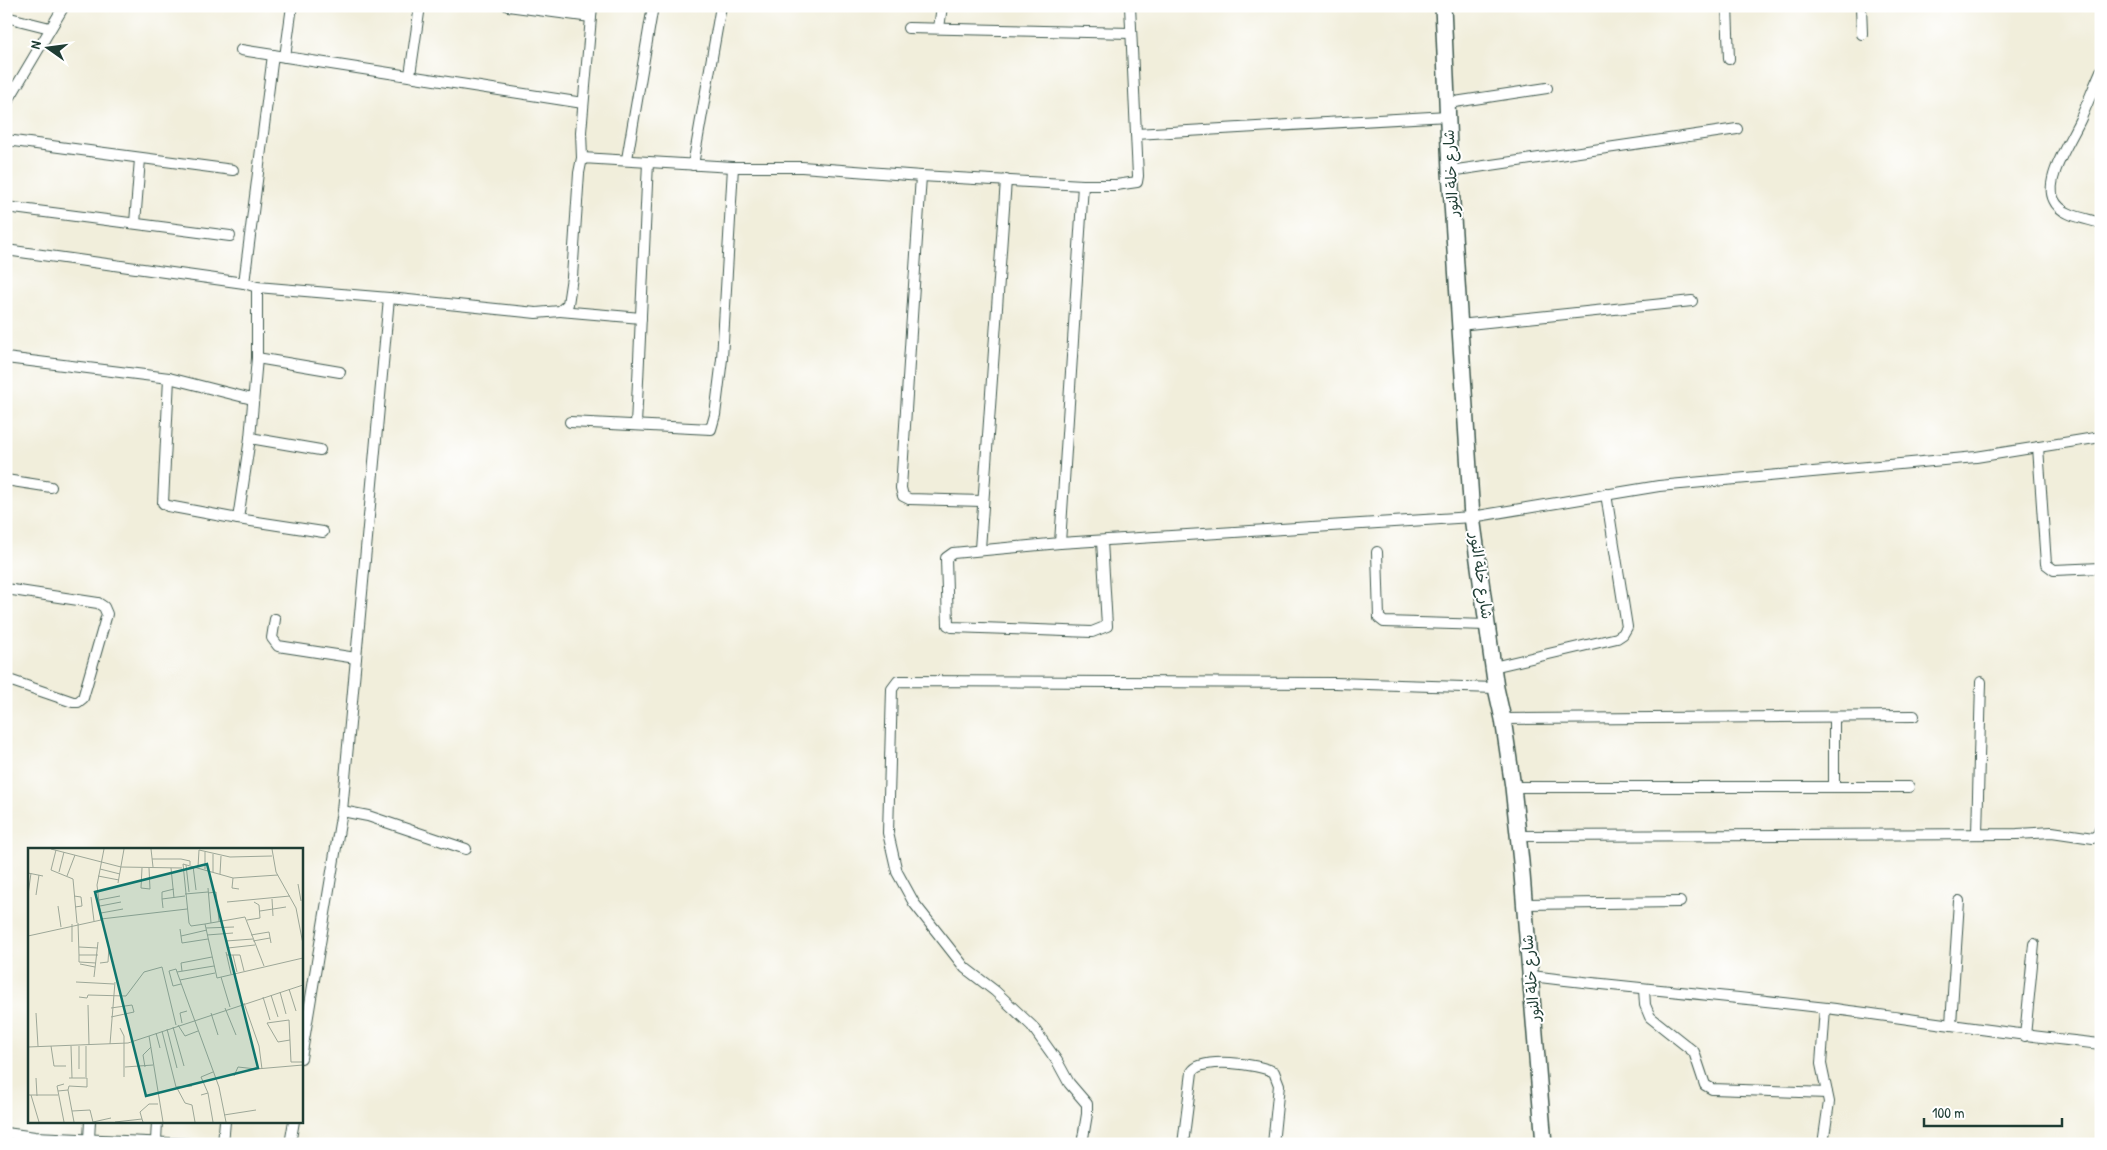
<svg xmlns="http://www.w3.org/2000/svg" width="2107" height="1150" font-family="'Patrick Hand','Playpen Sans Arabic',sans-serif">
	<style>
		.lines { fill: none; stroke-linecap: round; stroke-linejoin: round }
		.street-casing { stroke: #3e584d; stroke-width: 12 }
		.secondary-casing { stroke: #3e584d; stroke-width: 18 }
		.street { stroke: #fff; stroke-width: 10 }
		.secondary { stroke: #fff; stroke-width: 15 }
		.labels { text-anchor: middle; stroke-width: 4; stroke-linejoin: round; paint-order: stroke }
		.street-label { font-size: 15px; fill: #1f3d34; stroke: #fff }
		.inset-road { fill: none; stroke: #9da798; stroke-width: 1 }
		.view { fill: #0f766e; fill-opacity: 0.15; stroke: #0f766e; stroke-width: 2.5 }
		.inset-edge { fill: none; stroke: #1f3d34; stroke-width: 2.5 }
	</style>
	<rect width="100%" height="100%" fill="#fff"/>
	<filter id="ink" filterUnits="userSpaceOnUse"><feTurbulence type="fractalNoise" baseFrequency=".02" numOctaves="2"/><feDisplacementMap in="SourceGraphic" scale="10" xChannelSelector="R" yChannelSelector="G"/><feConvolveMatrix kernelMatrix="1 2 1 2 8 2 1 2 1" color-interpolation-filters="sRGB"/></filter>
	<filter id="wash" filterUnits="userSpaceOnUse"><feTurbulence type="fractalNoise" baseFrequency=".0096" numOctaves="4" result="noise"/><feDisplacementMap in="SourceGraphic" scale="20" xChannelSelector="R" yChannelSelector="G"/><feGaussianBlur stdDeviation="1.12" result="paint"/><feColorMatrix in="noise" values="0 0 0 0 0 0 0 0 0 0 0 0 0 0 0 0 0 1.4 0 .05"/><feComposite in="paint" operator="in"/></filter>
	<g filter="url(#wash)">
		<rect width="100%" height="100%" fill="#f1eedb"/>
	</g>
	<g filter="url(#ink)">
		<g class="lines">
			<defs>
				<g id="street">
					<path d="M508 6 591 17"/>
					<path d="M1727 6 1729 59"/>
					<path d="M1861 6 1862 34"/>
					<path d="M6 17 50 28"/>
					<path d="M908 28 1131 33"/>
					<path d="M939 28 942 6"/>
					<path d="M241 50 583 103"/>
					<path d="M285 57 292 6"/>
					<path d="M2101 71C2094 87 2088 102 2081 118 2073 137 2043 179 2054 200 2061 216 2085 218 2101 223"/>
					<path d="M410 75 420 6"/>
					<path d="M1448 103 1547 88"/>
					<path d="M6 104 64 6"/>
					<path d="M1136 134 1448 116"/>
					<path d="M6 140 233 170"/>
					<path d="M582 158 581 132 592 6"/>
					<path d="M627 159 653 6"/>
					<path d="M693 165 721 6"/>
					<path d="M1450 171 1737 129"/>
					<path d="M921 176 901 488 903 496 909 499 982 501"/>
					<path d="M6 207 230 236"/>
					<path d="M135 223 140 159"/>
					<path d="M6 250 244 283 257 287 389 298 536 313 560 311 568 304 572 277 579 173 582 158 733 167H802L921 176 1083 185H1116L1137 182 1138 176 1130 6"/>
					<path d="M244 283 273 55"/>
					<path d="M257 287V358L250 438 238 519 323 532"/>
					<path d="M560 311 641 318"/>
					<path d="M1459 325 1692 301"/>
					<path d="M6 358 169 378 252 399"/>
					<path d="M257 358 340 372"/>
					<path d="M169 378 163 503 168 506 238 519"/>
					<path d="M570 422 711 429 715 415 722 359 733 167"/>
					<path d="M636 425 648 162"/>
					<path d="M250 438 320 450"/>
					<path d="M2038 447 2046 564 2054 570 2101 568"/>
					<path d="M6 480 51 487"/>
					<path d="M1102 541 1107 626 1092 632 952 627 948 625 946 558 953 553 1060 543 1472 517 1659 486 1976 457 2101 437"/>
					<path d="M1060 543 1083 185"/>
					<path d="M980 549 1006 180"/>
					<path d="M1377 552 1379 618 1384 622 1487 625"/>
					<path d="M6 589 98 603 104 607 107 614 83 698 78 702H73L6 679"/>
					<path d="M275 619 272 638 278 646 356 658"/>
					<path d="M1493 667 1617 638 1623 634 1627 627 1606 494"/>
					<path d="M1503 719 1914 716"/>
					<path d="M1513 787H1909"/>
					<path d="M1834 787V717"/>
					<path d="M342 811 368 816 466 849"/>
					<path d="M1977 834 1981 682"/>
					<path d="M1518 836 2017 834 2052 832 2093 838 2098 835 2101 826"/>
					<path d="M1525 904 1680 902"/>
					<path d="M1531 976C1630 988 1729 996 1827 1008 1919 1020 2009 1034 2101 1044"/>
					<path d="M1644 989 1645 1005 1650 1017 1694 1052 1705 1085 1712 1089 1827 1093"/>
					<path d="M1951 1024 1959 901"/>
					<path d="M2025 1036 2034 944"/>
					<path d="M301 1058 342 811 389 298"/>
					<path d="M6 1133 35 1137 191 1144"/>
					<path d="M89 1139 90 1121"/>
					<path d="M156 1141 157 1121"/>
					<path d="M223 1144 225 1121"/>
					<path d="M290 1144 294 1121"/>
					<path d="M1082 1144 1087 1114V1104L1069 1083 1057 1061 1032 1026 995 991 965 968 914 903 897 872 888 833 892 689 898 681 1335 683 1496 688"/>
					<path d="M1183 1144 1192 1072C1201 1056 1259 1064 1274 1072L1279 1085 1273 1144"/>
					<path d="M1823 1144 1829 1102 1821 1064 1825 1008"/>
				</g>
				<path id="secondary" d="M1443 6 1450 171 1472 517 1496 688 1503 719 1513 787 1521 862 1544 1144"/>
			</defs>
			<use href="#street" class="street-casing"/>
			<use href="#secondary" class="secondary-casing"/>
			<use href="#street" class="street"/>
			<use href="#secondary" class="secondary"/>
		</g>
	</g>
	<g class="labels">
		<g class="street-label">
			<text transform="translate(1451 173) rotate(-93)" y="5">شارع خلة النور</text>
			<text transform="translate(1481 576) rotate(82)" y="5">شارع خلة النور</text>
			<text transform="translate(1531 978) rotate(-95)" y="5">شارع خلة النور</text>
		</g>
	</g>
	<g transform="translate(28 848)">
		<rect width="275" height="275" fill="#f1eedb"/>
		<path class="inset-road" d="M23 1 93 19 154 20M123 1 125 19M244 1 248 24 268 60 275 96M28 2 23 22 45 31 49 75M124 11H153L162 13V17M158 17 161 44M165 18 168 42M170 19 171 2 202 9 244 8M114 20 113 40 122 41 121 20M143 20 146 50M72 21 92 26M177 21V4M31 24 36 4M185 24V6M0 25 15 28M192 26 193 8M250 27 205 30 155 16 161 75 163 78 177 76 189 130 275 110M39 28 47 7M70 28 91 32M205 30 204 40 211 41M90 35 96 1M270 36 273 53M180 40 183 75M180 45 188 44 191 73M157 46 180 44M0 47 3 25M8 47 11 27M46 48 53 49 54 58 47 59M63 49 66 73M134 51V44L146 41M244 51 245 68M71 52 92 48M199 54 262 48M30 58 33 79M72 58 93 54M135 60 134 51 157 48M232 63 258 59M73 65 95 61M73 71 159 61M219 72 232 70 231 57 226 54M50 75 51 107H70M44 76V94M177 76 217 69 236 118M178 80 206 79M152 81 154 95 180 91M179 87 205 85M223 87 241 84 243 95M0 88 73 72 69 37 76 1M153 88 179 82M198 93 225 91M225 93 242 90M51 99 70 100M200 100 227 97M198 104 203 126M51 107V114L68 115M199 107H212L216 123M205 107 209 124M72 115 80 114 81 98M52 116 67 119M154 123 153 115 184 109M149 124 186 118M66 129 70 94M193 129 202 159M152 132 187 125M48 134 86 136M153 136 145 138 141 123 148 121 149 124 191 239 198 274M261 141 268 163M252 144 258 166M243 147 250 169M51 149 59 150 60 147 98 148 116 124 134 119 148 177M235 149 242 172M216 155 231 198 234 221M60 157 61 197M197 160 208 187M8 165 10 198M183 165 190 187M83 169 106 164 104 157 83 160M154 175 152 165 159 163M150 177 157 188 170 183M145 179 156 218M92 180 96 188V229M139 181 149 220M134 183 148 239 164 238M128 185 132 200M121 188 135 274M262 192 250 194 239 175 261 172 263 214H275M82 196 87 134M23 198 26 218H38M43 198 44 230M51 198V221M58 198V229M0 199 100 195 275 137M97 219 125 217M117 219 115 207 123 199M206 228 210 219 228 221 275 217M8 230 9 248M36 236 29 238 36 274M149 240 157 255 164 257 167 274M40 242 46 274M30 243 40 242 41 238 59 239V230H41M180 245 173 229 185 224M0 247H30M3 247 11 274M173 247 180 245 185 274M44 263 62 262 65 274M196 267 228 262M114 271 112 264 121 256H130M65 274 83 270M87 274 114 271 115 274"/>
		<path class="view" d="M179 16 230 220 118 248 67 44Z"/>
		<rect width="275" height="275" class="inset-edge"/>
	</g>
	<rect width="2107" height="1150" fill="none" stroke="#fff" stroke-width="25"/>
	<g transform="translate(48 48) rotate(284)" stroke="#ffffff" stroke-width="4" paint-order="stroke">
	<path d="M0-4L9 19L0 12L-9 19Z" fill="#1f3d34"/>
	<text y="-8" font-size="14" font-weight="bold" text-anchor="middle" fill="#1f3d34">N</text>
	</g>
	<path d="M1924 1118v8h138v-8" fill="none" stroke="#1f3d34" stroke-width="2.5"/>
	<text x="1932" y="1118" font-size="15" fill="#1f3d34" stroke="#ffffff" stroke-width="4" paint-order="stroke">100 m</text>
</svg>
